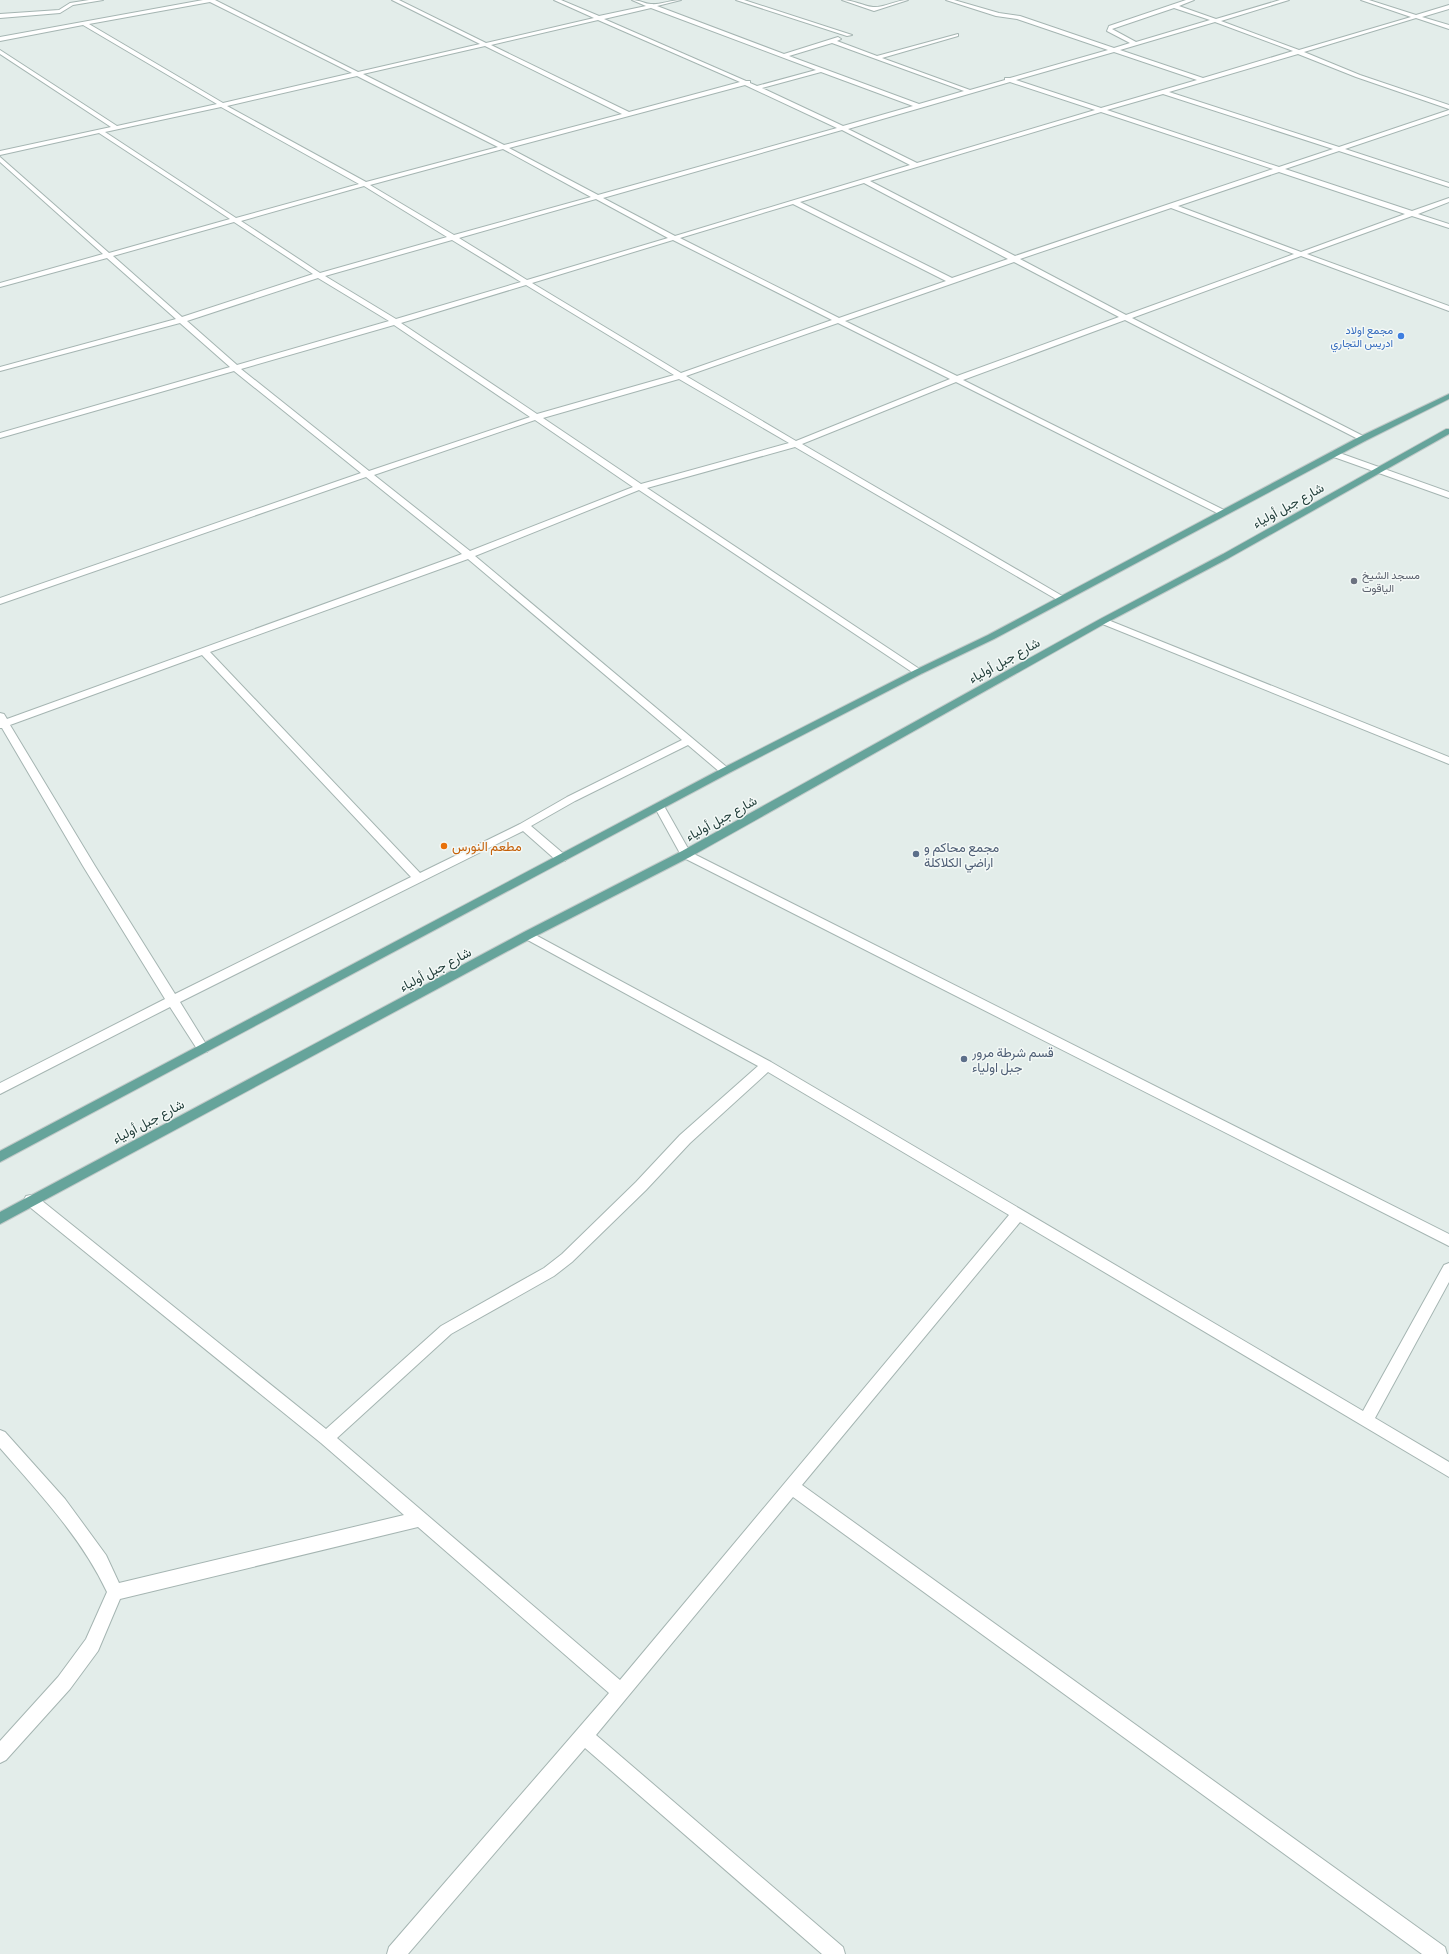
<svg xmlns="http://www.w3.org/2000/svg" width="1449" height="1954" font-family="Barlow,Vazirmatn,sans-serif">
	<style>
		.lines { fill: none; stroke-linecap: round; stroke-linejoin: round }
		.minor-casing { stroke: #a5b5b2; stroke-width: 2 }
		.major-casing { stroke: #c1c9c8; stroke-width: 2 }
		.minor { fill: #fff; fill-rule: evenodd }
		.major { fill: #66a49b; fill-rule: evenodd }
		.shop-dot { fill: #3f7fe0; stroke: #f4f9f7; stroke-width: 1.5 }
		.worship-dot { fill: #6b7280; stroke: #f4f9f7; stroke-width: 1.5 }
		.food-dot { fill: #e8710a; stroke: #f4f9f7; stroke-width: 1.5 }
		.service-dot { fill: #5c6f8a; stroke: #f4f9f7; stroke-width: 1.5 }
		.labels { text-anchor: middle; stroke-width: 3; stroke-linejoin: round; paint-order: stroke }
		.far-shop-label { font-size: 11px; fill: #366cbe; stroke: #f4f9f7; text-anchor: end }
		.far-worship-label { font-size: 11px; fill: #5b616d; stroke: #f4f9f7; text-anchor: start }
		.street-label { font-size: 13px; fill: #223f3b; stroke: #f4f9f7 }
		.food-label { font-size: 13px; fill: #c56008; stroke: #f4f9f7; text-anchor: start }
		.service-label { font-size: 13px; fill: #4e5e75; stroke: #f4f9f7; text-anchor: start }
	</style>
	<rect width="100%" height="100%" fill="#e3edea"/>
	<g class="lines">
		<defs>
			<g id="minor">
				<path d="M89 0H103L73 5 60 13 0 18V14L59 10 70 3Z"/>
				<path d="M203 0H215L358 72 480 44 392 0H399L486 43 594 18 554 0H561L599 16 646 6 632 0C640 0 645 4 651 4 660 5 671 0 681 0L657 6 784 54 838 37 841 39 837 41 877 56 958 34V36L882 58 970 90 1005 80V78H1010L1108 50 1017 19 996 16 946 0H954L999 13 1020 16 1114 48 1130 43 1107 31 1109 26 1186 0H1194L1179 6 1216 19 1280 0H1289L1221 21 1299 50 1411 17 1361 0H1369L1416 15 1449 5V9L1422 17 1449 25V29L1416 18 1304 52 1360 75 1449 105V109L1356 77 1298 54 1169 92 1339 147 1449 110V114L1345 149 1449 183V187L1339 151 1285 169 1412 211 1449 198V202L1418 214 1449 224V228L1412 216 1307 254 1449 306V311L1301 256 1132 318 1365 437V441H1362L1125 320 963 380 1226 511 1227 513 1223 516 956 382 802 444 1064 597V601L1061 602 795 447 647 488 921 670 923 672 921 674H915L639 490 475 556 729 769 730 771 729 773H721L688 745 575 801 531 826 565 855 567 858 565 861H557L523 831 180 1002 209 1049 207 1052H199L170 1007 0 1094V1083L165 999 83 866 2 728H0V713L4 714 7 719 462 554 366 477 0 604V598L361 473 234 371 0 438V433L230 367 180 323 0 371V367L176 319 107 258 0 287V283L103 254 0 162V157L109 253 230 219 99 133 0 155V151L111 127 0 54V50L117 126 217 104 83 25 0 41V37ZM210 2 352 73 223 103 89 24ZM651 8 816 70 757 86 750 83V81H746L604 19ZM1174 8 1210 20 1136 42 1112 29ZM598 20 740 82 629 112 491 45ZM1215 22 1293 51 1203 78 1120 50ZM832 43 964 91 919 104 789 56ZM485 46 622 114 504 145 363 74ZM1114 52 1197 80 1101 108 1016 80ZM821 72 913 106 843 126 762 88ZM357 76 498 147 366 182 227 106ZM1010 82 1095 110 917 163 848 129ZM745 85 837 128 598 195 509 148ZM1163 94 1333 149 1279 167 1107 110ZM221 107 359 184 236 218 105 132ZM1101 112 1273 169 1015 256 870 181ZM842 130 910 165 675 236 603 198ZM503 149 591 197 454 235 370 185ZM1279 172 1405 214 1301 252 1178 206ZM864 183 1008 259 952 278 800 202ZM364 186 447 237 320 273 241 221ZM596 199 668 238 527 280 459 238ZM793 204 946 281 839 318 680 238ZM1171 208 1294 254 1126 315 1020 259ZM234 222 313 274 182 317 113 256ZM452 240 521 282 396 319 325 276ZM673 240 832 320 681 373 532 283ZM1014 262 1119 317 957 376 845 321ZM318 278 389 321 237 365 187 321ZM526 285 674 375 537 414 401 323ZM838 323 950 379 796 441 686 376ZM394 325 530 417 369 471 241 369ZM679 379 789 443 641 484 543 418ZM535 420 633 487 470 551 374 475ZM468 559 682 740 567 797 520 824 420 873 210 652ZM202 655 411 877 175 994 95 866 10 725Z"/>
				<path d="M736 0H744L852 35 847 36Z"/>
				<path d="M842 0C854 0 863 6 873 7 884 8 896 0 908 0L874 11Z"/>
				<path d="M1334 451 1449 492V498L1331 456V452Z"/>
				<path d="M1103 618 1449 757V764L1100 623 1098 621Z"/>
				<path d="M659 803 664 806 690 852 1449 1234V1246L682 857 654 806Z"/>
				<path d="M528 931 771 1062 1363 1411 1444 1265 1449 1263V1282L1375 1418 1449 1462V1477L1020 1222 802 1485 1445 1947 1447 1954H1422L793 1497 596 1735 843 1947 845 1954H822L585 1748 408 1954H387L389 1947 609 1693 418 1527 120 1599 98 1651 70 1689 6 1760 0 1763V1741L58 1677 86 1639 107 1592C81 1537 39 1493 0 1448V1430L5 1432 65 1499 106 1555 119 1583 404 1515 321 1443 26 1204 24 1200 26 1196 31 1195 36 1196 326 1429 441 1326 544 1268 562 1254 636 1182 680 1135 758 1066 524 938 522 935ZM768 1072 1009 1215 620 1680 337 1438 451 1334 554 1276 572 1262 646 1190 690 1143Z"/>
			</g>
			<g id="major">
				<path d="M1449 394V399L1365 441 994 639 921 674 729 773 0 1162V1151L721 769 915 670 988 635 1359 437Z"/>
				<path d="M1446 429H1449V434L1229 558 1106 623 690 857 532 938 0 1224V1212L524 932 682 851 1100 619 1223 554Z"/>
			</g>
		</defs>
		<use href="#minor" class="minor-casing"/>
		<use href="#major" class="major-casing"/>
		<use href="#minor" class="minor"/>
		<use href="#major" class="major"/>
	</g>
	<circle class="shop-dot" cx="1401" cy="336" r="4"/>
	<circle class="worship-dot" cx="1354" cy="581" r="4"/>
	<circle class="food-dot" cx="444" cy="846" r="4"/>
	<g class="service-dot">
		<circle cx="916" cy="854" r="4"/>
		<circle cx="964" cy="1059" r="4"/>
	</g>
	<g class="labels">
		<g class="far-shop-label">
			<text x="1393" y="334">مجمع اولاد<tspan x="1393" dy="13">ادريس التجاري</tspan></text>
		</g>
		<g class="far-worship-label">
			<text x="1362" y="579">مسجد الشيخ<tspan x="1362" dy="13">الياقوت</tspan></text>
		</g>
		<g class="street-label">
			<text transform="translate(1288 505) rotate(-29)" y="5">شارع جبل أولياء</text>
			<text transform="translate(1004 660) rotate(-29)" y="5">شارع جبل أولياء</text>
			<text transform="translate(721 818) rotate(-29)" y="5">شارع جبل أولياء</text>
			<text transform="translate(435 969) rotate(-28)" y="5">شارع جبل أولياء</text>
			<text transform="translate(148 1121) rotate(-28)" y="5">شارع جبل أولياء</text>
		</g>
		<g class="food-label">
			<text x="452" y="851">مطعم النورس</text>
		</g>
		<g class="service-label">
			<text x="924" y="852">مجمع محاكم و<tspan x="924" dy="15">اراضي الكلاكلة</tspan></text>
			<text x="972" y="1057">قسم شرطة مرور<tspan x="972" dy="15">جبل اولياء</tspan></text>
		</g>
	</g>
</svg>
